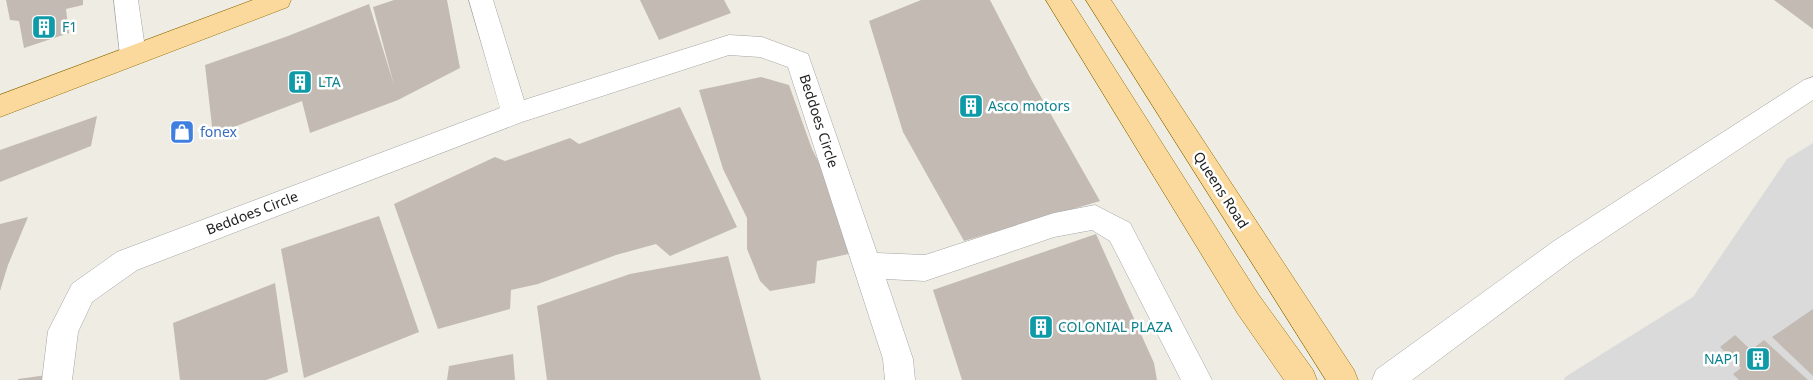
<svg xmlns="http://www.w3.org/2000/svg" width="1813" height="380" font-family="'Noto Sans',sans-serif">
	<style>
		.residential { fill: #dbdada }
		.building { fill: #c3bbb3 }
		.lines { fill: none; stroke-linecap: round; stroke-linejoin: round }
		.minor-casing { stroke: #a4a4a4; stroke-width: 1 }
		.major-casing { stroke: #957001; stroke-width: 1 }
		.minor { fill: #fff; fill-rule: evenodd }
		.major { fill: #fbd99c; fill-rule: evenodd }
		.labels { text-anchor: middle; stroke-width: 5; stroke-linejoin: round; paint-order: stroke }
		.culture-label { font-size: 14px; fill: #0d838f; stroke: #fff; text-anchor: start }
		.street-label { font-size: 14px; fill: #1d1d1d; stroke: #fff }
		.shop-label { font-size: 14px; fill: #366cbe; stroke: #fff; text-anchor: start }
	</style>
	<rect width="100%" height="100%" fill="#eeece3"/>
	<path class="residential" d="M1813 143V380H1564L1565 377 1693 297 1787 159Z"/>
	<g class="building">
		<path d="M6 0H83V5L66 9 69 33 24 48 19 21 10 20Z"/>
		<path d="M394 0H447L460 68 398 100 310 133 302 101 213 135 205 65 288 36 369 4 394 85 373 7Z"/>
		<path d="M640 0H724L731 13 659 40Z"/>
		<path d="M921 0H990L1032 81 1100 201 964 241 903 132 869 21Z"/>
		<path d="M1774 0H1813V29Z"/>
		<path d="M761 77 789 85 812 149 832 188 853 253 817 261 815 283 770 291 760 281 747 249V218L723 169 699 90Z"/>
		<path d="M680 107 737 227 670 256 656 244 616 255 538 284 511 290 510 309 438 329 394 204 495 157 505 161 570 138 579 144Z"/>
		<path d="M97 116 91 146 0 182V150Z"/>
		<path d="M379 216 419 332 304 378 281 249Z"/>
		<path d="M28 217 8 265 0 291V224Z"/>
		<path d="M1096 234 1154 363 1157 380H962L933 290Z"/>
		<path d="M728 256 761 380H547L537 306 630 274Z"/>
		<path d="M275 283 288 372 266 380H180L173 323Z"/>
		<path d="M1813 309V376L1772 337Z"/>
		<path d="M1735 335 1751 350 1764 340 1808 380H1739L1733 374 1741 368 1720 347Z"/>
		<path d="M513 354 515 380H447L449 366Z"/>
		<path d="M47 375 46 380H18V379Z"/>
	</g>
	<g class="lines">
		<defs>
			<g id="minor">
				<path d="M114 0H138L146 55 142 62 133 65 124 62 120 55Z"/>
				<path d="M469 0H493L524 100 729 35 762 37 808 54 877 253 925 255 1054 213 1095 205 1130 223 1212 380H1181L1110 241 1092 230 1054 237 925 281 886 279 913 359 915 380H885L883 359 788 67 760 57 729 55 522 122 137 270 92 302 78 332 72 380H42L48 331 72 284 117 252 500 108Z"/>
				<path d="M1813 77V100L1574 259 1412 380H1372L1376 370 1554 241 1804 80Z"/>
			</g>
			<g id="major">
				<path d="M253 0H291L288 7 0 117V95Z"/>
				<path d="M1046 0H1071L1258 294 1313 370 1317 380H1284L1238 314Z"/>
				<path d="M1086 0H1111L1354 370 1358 380H1326Z"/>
			</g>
		</defs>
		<use href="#minor" class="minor-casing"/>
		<use href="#major" class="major-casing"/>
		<use href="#minor" class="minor"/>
		<use href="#major" class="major"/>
	</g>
	<defs>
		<symbol id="building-square" viewBox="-11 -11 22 22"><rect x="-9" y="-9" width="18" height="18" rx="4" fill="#0f9aa8" stroke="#fff"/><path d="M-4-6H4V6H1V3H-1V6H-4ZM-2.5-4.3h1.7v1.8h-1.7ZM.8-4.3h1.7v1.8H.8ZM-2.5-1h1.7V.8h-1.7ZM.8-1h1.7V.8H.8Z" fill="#fff"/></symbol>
		<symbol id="shop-square" viewBox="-11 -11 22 22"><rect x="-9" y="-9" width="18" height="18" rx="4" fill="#3f7fe0" stroke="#fff"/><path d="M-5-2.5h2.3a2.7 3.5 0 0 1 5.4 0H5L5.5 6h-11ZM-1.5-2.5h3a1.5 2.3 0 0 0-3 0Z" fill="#fff"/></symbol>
	</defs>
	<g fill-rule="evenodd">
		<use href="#building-square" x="30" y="13" width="28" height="28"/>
		<use href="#building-square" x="286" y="68" width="28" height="28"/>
		<use href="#building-square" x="957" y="92" width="28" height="28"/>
		<use href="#shop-square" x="168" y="118" width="28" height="28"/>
		<use href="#building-square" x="1027" y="313" width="28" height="28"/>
		<use href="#building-square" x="1744" y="345" width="28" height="28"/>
	</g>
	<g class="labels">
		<g class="culture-label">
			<text x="62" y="32">F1</text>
			<text x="318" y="87">LTA</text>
			<text x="988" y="111">Asco motors</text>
			<text x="1058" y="332">COLONIAL PLAZA</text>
			<text x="1740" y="364" text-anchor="end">NAP1</text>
		</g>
		<g class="street-label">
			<text transform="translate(819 121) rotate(72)" y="5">Beddoes Circle</text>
			<text transform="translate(1221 190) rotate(57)" y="5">Queens Road</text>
			<text transform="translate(252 213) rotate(-21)" y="5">Beddoes Circle</text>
		</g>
		<g class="shop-label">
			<text x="200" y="137">fonex</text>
		</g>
	</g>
</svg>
